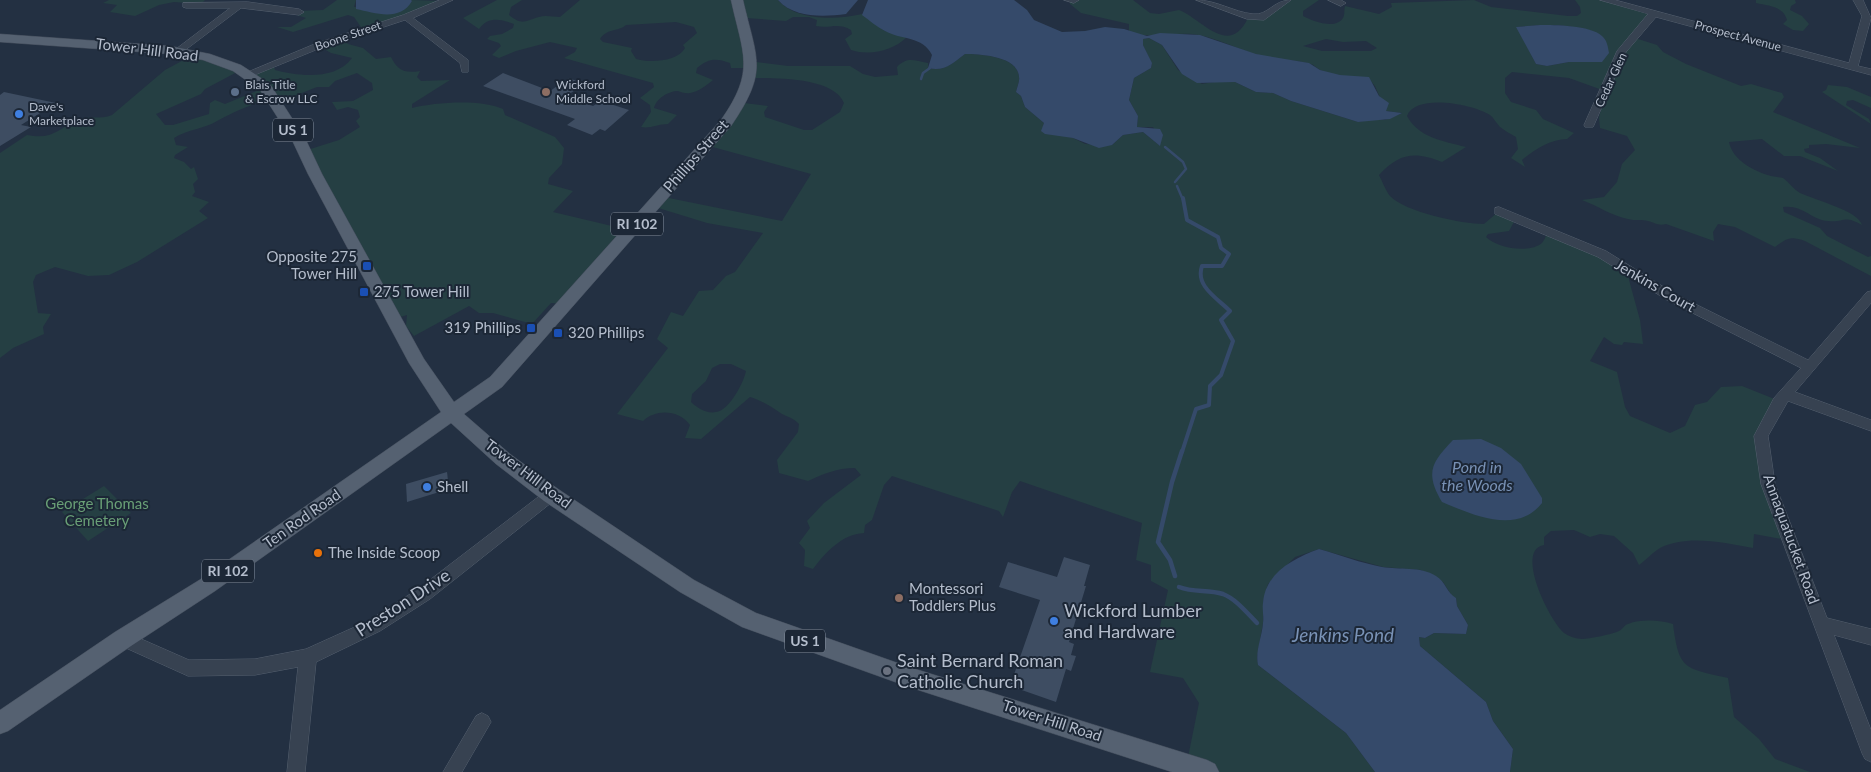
<svg xmlns="http://www.w3.org/2000/svg" width="1871" height="772" font-family="Lato,sans-serif">
	<style>
		.green { fill: #253f43; fill-rule: evenodd }
		.water { fill: #354a6a }
		.lines { fill: none; stroke-linecap: round; stroke-linejoin: round }
		.stream-far2 { stroke: #354a6a; stroke-width: 2.5 }
		.stream-far1 { stroke: #354a6a; stroke-width: 4 }
		.stream { stroke: #354a6a; stroke-width: 4.5 }
		.building { fill: #3e4d62 }
		.minor-casing { stroke: #55606f; stroke-width: 1 }
		.major-casing { stroke: #414b5a; stroke-width: 1 }
		.minor { fill: #374251; fill-rule: evenodd }
		.major { fill: #556171; fill-rule: evenodd }
		.service-dot { fill: #5c6f8a; stroke: #1c2736; stroke-width: 2 }
		.education-dot { fill: #8d6e63; stroke: #1c2736; stroke-width: 2 }
		.shop-dot { fill: #3f7fe0; stroke: #1c2736; stroke-width: 2 }
		.transit-dot { fill: #1a4fb4; stroke: #1c2736; stroke-width: 2 }
		.food-dot { fill: #e8710a; stroke: #1c2736; stroke-width: 2 }
		.worship-dot { fill: #6b7280; stroke: #1c2736; stroke-width: 2 }
		.labels { text-anchor: middle; stroke-width: 4; stroke-linejoin: round; paint-order: stroke }
		.far-street-label { font-size: 12px; fill: #b4bdcc; stroke: #1c2736 }
		.far-poi-label { font-size: 12px; fill: #b4bdcc; stroke: #1c2736; text-anchor: start }
		.shield { fill: #1c2736; stroke: #86909f; stroke-width: 1 }
		.shield-label { font-size: 14px; font-weight: bold; fill: #b4bdcc }
		.street-label { font-size: 15px; fill: #b4bdcc; stroke: #1c2736 }
		.poi-label { font-size: 15px; fill: #b4bdcc; stroke: #1c2736; text-anchor: start }
		.park-label { font-size: 15px; fill: #699f76; stroke: #1c2736 }
		.water-label { font-size: 16px; font-style: italic; fill: #7992b6; stroke: #1c2736 }
		.near-street-label { font-size: 18px; fill: #b4bdcc; stroke: #1c2736 }
		.near-poi-label { font-size: 18px; fill: #b4bdcc; stroke: #1c2736; text-anchor: start }
		.near-water-label { font-size: 19px; font-style: italic; fill: #7992b6; stroke: #1c2736 }
	</style>
	<rect width="100%" height="100%" fill="#233042"/>
	<g class="green">
		<path d="M109 0H205L201 4 174 2 159 5 135 16 110 12 117 5 103 3Z"/>
		<path d="M337 0H356L354 7 412 2 411 0 443 1 363 30 354 17 348 15 293 32 277 27H291L306 18 297 15 299 11 323 10Z"/>
		<path d="M497 0H522L511 7 509 15C523 26 524 21 539 17 545 15 553 17 560 17L580 0H778C796 21 836 20 862 14L885 31 907 37C893 51 869 56 851 50L845 39 852 34 851 30C838 22 830 29 816 26L817 20 809 17H793L786 21 746 18 756 62 788 66H850L863 74 875 77 898 75 897 67C908 56 914 61 928 63V68C944 72 953 63 965 54 980 54 1018 56 1019 77 1020 81 1017 87 1016 92L1021 96 1025 107 1044 123 1042 131 1073 138 1085 144 1112 145 1123 135 1143 132 1159 145 1160 138 1153 127H1137L1138 116 1129 100 1134 78 1151 68 1152 64 1143 45V39L1149 38 1162 45 1178 70 1202 84 1220 81 1235 82 1256 92 1273 93 1291 101 1358 122 1374 119 1385 120 1402 113 1386 111 1375 86 1369 79C1353 77 1336 76 1320 70 1317 68 1314 65 1311 64 1294 59 1275 60 1258 55 1237 49 1213 36 1192 34 1174 32 1144 40 1129 31V24L1081 13 1070 4V0H1133L1150 13 1159 14 1179 10C1202 19 1229 58 1248 18L1264 17 1285 0H1319L1303 11V16C1312 21 1336 30 1343 18 1345 15 1344 9 1345 6L1379 14 1392 7 1391 3 1474 0 1491 7 1568 16H1577L1581 13 1580 7 1575 0H1603L1649 12 1635 38 1657 45 1663 52 1686 64 1741 86 1751 84 1782 93 1784 97 1773 112 1860 148 1826 144 1809 145V148L1804 149 1805 152 1820 158 1838 171 1800 156H1784L1762 139 1729 142C1733 161 1754 171 1771 176 1775 177 1779 177 1783 178 1789 182 1793 189 1800 193 1815 200 1859 211 1862 225 1843 214 1845 223 1828 221 1812 220 1802 204 1783 207L1784 212 1820 228 1827 236 1868 257 1871 256V276L1805 241C1791 236 1787 238 1775 247L1735 227 1718 224 1713 232 1714 241 1666 224C1658 226 1656 223 1648 221 1642 219 1635 221 1628 219 1612 216 1598 206 1582 200L1604 197 1617 182 1622 164 1635 150 1627 136 1600 128 1599 118 1605 91 1569 78 1512 72 1505 78V93L1511 102 1536 110 1543 119 1574 133 1567 139C1551 139 1534 150 1522 160L1525 167 1511 158 1518 149 1516 137C1511 134 1505 131 1500 127 1496 123 1494 118 1490 115 1473 104 1415 93 1407 116 1419 138 1443 141 1466 147L1442 162C1415 151 1399 153 1379 175 1382 181 1386 191 1390 196 1405 212 1462 224 1484 224L1498 212 1515 220 1509 231 1488 234 1486 237C1497 248 1529 254 1542 243 1544 241 1546 236 1547 233L1577 243 1631 276 1629 280 1640 320 1643 344 1624 342 1622 345 1614 344 1604 337 1590 361 1617 372 1625 407 1630 416 1670 433 1685 426 1695 405 1707 402 1721 387 1742 386 1777 400 1760 435 1787 540 1754 534 1753 548C1724 543 1688 534 1660 548 1653 552 1646 560 1639 565L1633 553 1614 536 1600 534 1590 537 1574 530 1551 531 1544 537V545C1514 550 1550 621 1564 633 1568 636 1577 639 1582 639 1588 639 1614 634 1619 631 1623 629 1624 625 1628 624 1641 619 1660 620 1673 624 1679 670 1684 668 1728 678L1734 717 1759 739 1775 759 1810 772H1510L1513 749 1493 721 1486 702 1420 646 1419 637 1425 638 1434 633 1466 634 1468 625 1457 606 1456 598 1452 596 1443 582 1421 570 1383 567 1319 549 1295 557 1268 584 1263 601V623L1257 657 1258 665 1346 733 1375 772H1185L1199 703 1183 678 1150 672 1168 590 1151 581V565L1136 560 1142 523 1020 481 1012 492 1003 517 999 511 892 476 884 485 872 520 865 525 864 533C842 534 825 553 813 569L804 566 805 550 799 543 810 528 807 521 824 503 861 475 855 468C837 468 823 474 808 481L779 473 777 460 798 432 799 424C793 417 786 417 779 412 769 405 762 401 750 397L701 439 685 438 690 425C680 410 656 408 643 421L617 414 668 348 657 339 671 312 683 316 699 291 713 290 726 276 735 272 763 233 707 223 655 207 664 197 782 221 811 174 709 146 744 103 768 106 764 112 765 117 804 130H812L840 112 844 103C834 78 779 78 755 78L756 68H731L730 63C716 58 709 58 697 68L696 73 713 80C707 85 698 92 690 93 686 94 681 92 678 91 668 91 656 99 654 108L677 115 668 124C658 124 650 129 641 127L651 112 650 105 640 98 654 87 653 83 564 58 575 52 577 48 550 42 516 51 499 58 492 55 501 46 499 43 487 39 490 36 502 34 513 28 514 24C501 19 488 16 479 29L463 18ZM676 22 694 27 697 33 683 45 685 48C678 62 649 63 636 59L631 51 632 48 603 42 600 39C607 28 618 32 626 25ZM1540 25H1559L1586 29 1602 62H1569L1547 66 1536 64 1517 27ZM1326 39 1343 42 1366 41 1377 48 1371 51H1322L1303 46ZM720 364H731L746 371C744 382 729 411 716 412 707 414 697 408 691 402L692 394 706 381 712 368Z"/>
		<path d="M1756 0H1795L1796 3 1791 6 1790 10 1802 16 1809 24 1803 31 1793 30 1783 24 1787 20C1783 6 1769 6 1756 3Z"/>
		<path d="M341 38 348 44 363 48 376 59 391 57C397 69 403 74 420 71L417 77 421 81 450 80 412 104V108C436 102 481 99 503 109L505 115 555 137 564 148 562 164 549 178 548 184 573 191 553 212 633 231 568 304 551 303 532 324 493 313H479L469 306 414 336 406 326 407 315 394 319 304 151 339 140 360 127 356 121 360 117 358 110 348 107 337 110 332 102 353 101 373 90 372 83 357 73 335 81 329 87H317L279 102C262 97 232 113 217 121 204 129 188 129 174 138L176 145 188 147 175 155 174 158 184 162 191 169 194 167 198 179 193 184 195 192 192 196 209 202 199 211 208 218 137 262 109 275 88 276 55 267 36 275 33 282 38 313 51 314 43 327 44 334 13 348 0 358V153L27 135C52 140 57 130 77 120 87 115 101 120 112 115L165 70 193 55 239 71 205 89 201 94 156 114 165 125H173L209 114 210 103 215 100 225 104 264 88 249 74 273 64 275 70C298 76 335 81 352 58L331 53 319 46Z"/>
		<path d="M1828 85 1847 87 1871 97V108L1853 100 1847 101 1846 105 1869 119 1871 124 1822 92 1826 90Z"/>
		<path d="M104 486 131 513 88 541 62 512Z"/>
	</g>
	<g class="water">
		<path d="M356 0H411L412 1C400 22 375 13 356 9Z"/>
		<path d="M778 0H858L846 14C823 17 794 18 778 0Z"/>
		<path d="M868 0H1014L1027 10 1034 20 1062 32 1085 31 1105 27 1124 29 1147 36 1160 33 1200 35 1256 54 1309 63 1320 70 1340 75 1369 77 1379 96 1389 103 1386 111 1402 113 1390 119 1358 122 1291 101 1273 93 1256 92 1235 82 1197 83 1182 74 1162 45 1149 38 1143 39V45L1152 63 1151 68 1134 78 1129 100 1138 116 1137 127 1160 129 1163 135 1160 146 1143 132 1123 135 1112 145 1099 148 1073 138 1045 134 1041 131 1044 123 1025 107 1021 96 1016 92C1017 87 1020 81 1019 77 1018 56 980 54 965 54 953 63 945 72 928 68L932 55C923 36 901 40 885 31 877 27 869 20 862 15Z"/>
		<path d="M1540 25C1555 25 1590 25 1602 36 1607 40 1608 47 1609 53L1602 62H1569L1547 66 1536 64 1516 27Z"/>
		<path d="M1481 439 1501 448 1521 464 1542 498V503C1517 535 1473 515 1442 502 1425 473 1431 463 1453 440Z"/>
		<path d="M1319 549C1340 555 1361 563 1382 567 1400 570 1420 566 1436 576 1445 581 1447 593 1456 598L1457 606 1468 625 1466 634 1434 633 1425 638 1419 637 1420 646 1486 702 1493 721 1513 749 1510 772H1375L1346 733 1258 665C1255 651 1262 637 1263 623 1264 616 1262 609 1263 603 1265 573 1294 558 1319 549Z"/>
	</g>
	<g class="lines">
		<g class="stream-far2">
			<path d="M921 79 923 73 930 68"/>
			<path d="M1165 147 1183 162 1186 169 1175 182"/>
			<path d="M1177 186 1183 200"/>
		</g>
		<path class="stream-far1" d="M1182 452 1196 409 1209 405 1210 386 1221 375 1233 341 1221 320 1230 311C1217 298 1195 286 1202 266H1222L1229 254 1221 248 1218 237 1187 220 1183 198"/>
		<g class="stream">
			<path d="M1175 576 1170 560 1158 542 1172 482 1182 451"/>
			<path d="M1179 587C1194 593 1208 589 1223 594 1236 599 1247 613 1257 623"/>
		</g>
	</g>
	<g class="building">
		<path d="M503 73 550 91 569 78 584 84 565 97 593 106 601 101 629 110 605 131 600 129 592 135 567 125 575 119 483 86Z"/>
		<path d="M4 92 56 103 21 125 31 127 0 146V95Z"/>
		<path d="M447 472 449 489 407 502 406 484Z"/>
		<path d="M1064 557 1090 565 1084 586H1086L1069 642 1074 644 1071 655 1076 656 1071 671 1066 669 1056 702 1010 686 1040 600 999 587 1008 562 1057 577Z"/>
	</g>
	<g class="lines">
		<defs>
			<g id="minor">
				<path d="M440 0H453L413 18 468 60V72H462L460 63 405 20 323 47 252 76 243 74 317 43 403 15Z"/>
				<path d="M1064 0H1079L1074 3Z"/>
				<path d="M1196 0C1217 0 1233 12 1253 14 1268 16 1273 0 1291 0L1264 20 1247 19Z"/>
				<path d="M1328 0H1341L1346 3 1341 6Z"/>
				<path d="M1600 0H1615L1849 63 1862 16 1853 0H1863L1871 18 1858 66 1871 69V75L1656 17 1626 52 1594 125 1593 127H1585L1584 125 1617 51 1648 14Z"/>
				<path d="M248 2 299 9 304 12 299 15 241 8 180 54 172 52 230 8H186L183 7V3Z"/>
				<path d="M1499 207 1606 251 1675 294 1808 360 1867 292 1871 291V303L1795 392 1871 420V431L1788 401 1768 436 1775 484 1827 618 1871 629V645L1834 635 1871 730V762L1865 759 1862 753 1761 484 1754 436 1774 398 1801 368 1667 300 1598 257 1495 214V208Z"/>
				<path d="M551 489 556 491 559 495 556 499 430 599 380 631 316 662 305 772H287L298 667 255 675 188 676 117 644 115 639 117 634 123 631 189 660 255 659 306 649 368 621 418 589 546 491Z"/>
				<path d="M482 713 488 716 491 722 462 772H443L476 716Z"/>
			</g>
			<path id="major" d="M731 0H743C757 61 769 70 731 126L502 387 464 414 510 454 558 489 694 580 756 613 909 667 1207 760 1215 764 1219 772H1172L909 687 742 627 680 592 544 501 496 464 451 423 215 591 131 646 8 731 0 734V710L115 632 201 579 441 412 409 363 308 174 292 140 260 90 233 71 203 60 170 54 0 42V34L170 46 210 54 241 65 270 84 306 140 322 174 424 359 454 402 490 377 721 120C756 70 743 55 731 0Z"/>
		</defs>
		<use href="#minor" class="minor-casing"/>
		<use href="#major" class="major-casing"/>
		<use href="#minor" class="minor"/>
		<use href="#major" class="major"/>
	</g>
	<circle class="service-dot" cx="235" cy="92" r="5"/>
	<g class="education-dot">
		<circle cx="546" cy="92" r="5"/>
		<circle cx="899" cy="598" r="5"/>
	</g>
	<g class="shop-dot">
		<circle cx="19" cy="114" r="5"/>
		<circle cx="427" cy="487" r="5"/>
		<circle cx="1054" cy="621" r="5"/>
	</g>
	<g class="transit-dot">
		<rect x="362" y="261" width="10" height="10" rx="2.5"/>
		<rect x="359" y="287" width="10" height="10" rx="2.5"/>
		<rect x="526" y="323" width="10" height="10" rx="2.5"/>
		<rect x="553" y="328" width="10" height="10" rx="2.5"/>
	</g>
	<circle class="food-dot" cx="318" cy="553" r="5"/>
	<circle class="worship-dot" cx="887" cy="671" r="5"/>
	<g class="labels">
		<g class="far-street-label">
			<text transform="translate(348 36) rotate(-19)" y="4">Boone Street</text>
			<text transform="translate(1738 36) rotate(15)" y="4">Prospect Avenue</text>
			<text transform="translate(1611 80) rotate(-65)" y="4">Cedar Glen</text>
		</g>
		<g class="far-poi-label">
			<text x="245" y="89">Blais Title<tspan x="245" dy="14">&amp; Escrow LLC</tspan></text>
			<text x="556" y="89">Wickford<tspan x="556" dy="14">Middle School</tspan></text>
			<text x="29" y="111">Dave's<tspan x="29" dy="14">Marketplace</tspan></text>
		</g>
		<g class="shield">
			<rect x="273" y="118.5" width="40" height="23" rx="4"/>
			<rect x="611" y="212.5" width="52" height="23" rx="4"/>
			<rect x="202" y="559.5" width="52" height="23" rx="4"/>
			<rect x="785" y="629.5" width="40" height="23" rx="4"/>
		</g>
		<g class="shield-label">
			<text x="293" y="135">US 1</text>
			<text x="637" y="229">RI 102</text>
			<text x="228" y="576">RI 102</text>
			<text x="805" y="646">US 1</text>
		</g>
		<g class="street-label">
			<text transform="translate(147 50) rotate(7)" y="5">Tower Hill Road</text>
			<text transform="translate(696 156) rotate(-49)" y="5">Phillips Street</text>
			<text transform="translate(1655 286) rotate(30)" y="5">Jenkins Court</text>
			<text transform="translate(528 474) rotate(37)" y="5">Tower Hill Road</text>
			<text transform="translate(302 519) rotate(-35)" y="5">Ten Rod Road</text>
			<text transform="translate(1791 539) rotate(70)" y="5">Annaquatucket Road</text>
			<text transform="translate(1052 721) rotate(18)" y="5">Tower Hill Road</text>
		</g>
		<g class="poi-label">
			<text x="357" y="262" text-anchor="end">Opposite 275<tspan x="357" dy="17">Tower Hill</tspan></text>
			<text x="374" y="297">275 Tower Hill</text>
			<text x="521" y="333" text-anchor="end">319 Phillips</text>
			<text x="568" y="338">320 Phillips</text>
			<text x="437" y="492">Shell</text>
			<text x="328" y="558">The Inside Scoop</text>
			<text x="909" y="594">Montessori<tspan x="909" dy="17">Toddlers Plus</tspan></text>
		</g>
		<g class="park-label">
			<text x="97" y="509">George Thomas<tspan x="97" dy="17">Cemetery</tspan></text>
		</g>
		<g class="water-label">
			<text x="1477" y="473">Pond in<tspan x="1477" dy="18">the Woods</tspan></text>
		</g>
		<g class="near-street-label">
			<text transform="translate(403 603) rotate(-33)" y="6">Preston Drive</text>
		</g>
		<g class="near-poi-label">
			<text x="1064" y="617">Wickford Lumber<tspan x="1064" dy="21">and Hardware</tspan></text>
			<text x="897" y="667">Saint Bernard Roman<tspan x="897" dy="21">Catholic Church</tspan></text>
		</g>
		<g class="near-water-label">
			<text x="1343" y="642">Jenkins Pond</text>
		</g>
	</g>
</svg>
